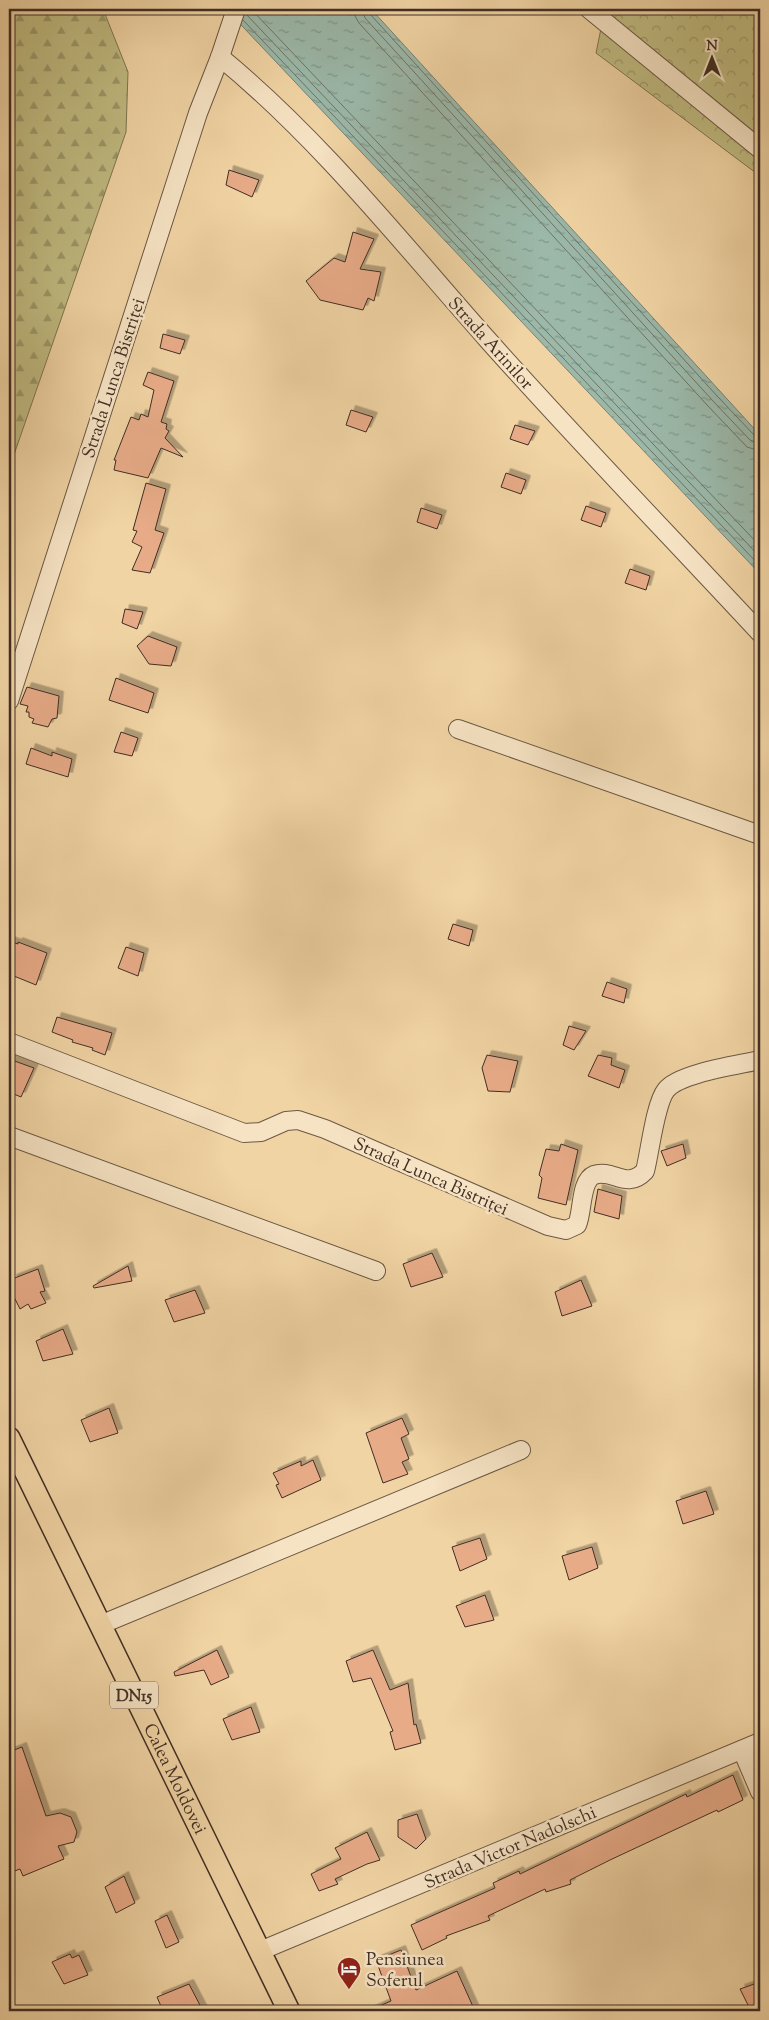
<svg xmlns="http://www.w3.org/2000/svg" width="769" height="2020" font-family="'Sorts Mill Goudy',serif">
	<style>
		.forest { fill: url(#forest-firs); stroke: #807452 }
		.park { fill: url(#park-crowns); stroke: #807452 }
		.water { fill: url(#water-ripples); stroke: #778174 }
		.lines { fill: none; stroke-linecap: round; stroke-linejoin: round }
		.shore { stroke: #6e7366; stroke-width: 1 }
		.building { fill: #e8ab88; stroke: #402e24; filter: url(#shadow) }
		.minor-casing { stroke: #6c5844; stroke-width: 20 }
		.major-casing { stroke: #402e24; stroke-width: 24 }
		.minor { stroke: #f6e3c4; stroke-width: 18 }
		.major { stroke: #f1d4a4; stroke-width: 21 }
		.labels { text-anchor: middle; stroke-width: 5; stroke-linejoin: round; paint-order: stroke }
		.shield { fill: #f6e3c4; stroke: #776454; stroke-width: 1 }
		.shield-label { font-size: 16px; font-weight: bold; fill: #402e24 }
		.street-label { font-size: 18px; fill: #402e24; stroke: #f6e3c4 }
		.poi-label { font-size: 18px; fill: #402e24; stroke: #f6e3c4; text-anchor: start }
	</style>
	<defs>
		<pattern id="forest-firs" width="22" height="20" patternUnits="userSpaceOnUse" patternTransform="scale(1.25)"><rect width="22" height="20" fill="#c0bb81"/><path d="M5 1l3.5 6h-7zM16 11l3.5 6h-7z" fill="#9d9869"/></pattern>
		<pattern id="park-crowns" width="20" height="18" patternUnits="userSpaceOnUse" patternTransform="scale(1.25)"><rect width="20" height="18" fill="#c0bb81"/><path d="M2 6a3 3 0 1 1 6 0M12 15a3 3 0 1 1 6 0" fill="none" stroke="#9d9869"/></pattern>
		<pattern id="water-ripples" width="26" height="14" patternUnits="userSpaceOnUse" patternTransform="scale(1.25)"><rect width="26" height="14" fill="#9bb8a9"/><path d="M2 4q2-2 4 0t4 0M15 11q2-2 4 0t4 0" fill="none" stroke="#809689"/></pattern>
		<filter id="shadow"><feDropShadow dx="4.5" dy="-4.5" stdDeviation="0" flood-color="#0004"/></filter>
	</defs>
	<rect width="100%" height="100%" fill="#f1d4a4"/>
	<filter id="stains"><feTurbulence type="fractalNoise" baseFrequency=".004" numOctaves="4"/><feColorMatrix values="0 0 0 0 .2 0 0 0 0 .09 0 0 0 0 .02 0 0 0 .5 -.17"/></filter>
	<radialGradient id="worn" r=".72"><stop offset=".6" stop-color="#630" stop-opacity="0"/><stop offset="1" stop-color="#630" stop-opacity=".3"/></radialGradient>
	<path class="forest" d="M9 9H100L105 14 128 72 126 132 9 469Z"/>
	<path class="park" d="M605 9H760V176L596 53Z"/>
	<path class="water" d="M226 9H371L760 435V574Z"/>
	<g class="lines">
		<g class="shore">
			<path d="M251 9 760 546"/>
			<path d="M354 9 355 16 359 23 708 406 747 447 760 451"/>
			<path d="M362 9 365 18 713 401 750 440 760 444"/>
			<path d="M368 9 370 14 718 397 755 436 760 438"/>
			<path d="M245 13 760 557"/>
			<path d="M243 20 760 566"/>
		</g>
	</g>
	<g class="building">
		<path d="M229 170 259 180 252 197 226 185Z"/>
		<path d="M353 232 374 239 360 269 381 272 374 301 368 298 363 310 320 300 306 281 334 258 345 262Z"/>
		<path d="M163 334 185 340 180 354 160 348Z"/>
		<path d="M148 372 174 381 161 422 167 424 166 429 169 431 165 438 183 457 161 448 148 478 114 470 116 460H114L131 417 139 420 141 414 148 417 154 390 143 385Z"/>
		<path d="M351 410 373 417 366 432 346 425Z"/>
		<path d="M515 425 535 431 528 445 510 439Z"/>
		<path d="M506 473 526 480 521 494 501 487Z"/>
		<path d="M146 483 166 489 155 530 164 533 150 573 132 570 142 547 132 542 137 531 133 530Z"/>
		<path d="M586 506 606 513 601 527 581 520Z"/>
		<path d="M421 508 442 515 437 529 417 522Z"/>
		<path d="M630 569 650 576 646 590 625 583Z"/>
		<path d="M125 609 143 612 137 629 122 623Z"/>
		<path d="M148 636 177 647 171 666 149 664 137 646Z"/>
		<path d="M116 678 154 693 148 713 109 700Z"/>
		<path d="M27 687 59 696 57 718 52 719 48 727 32 723 34 719 29 717V712H26L28 706 20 704Z"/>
		<path d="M121 732 138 738 132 756 114 752Z"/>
		<path d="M31 748 52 756V752L72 759 68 777 26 764Z"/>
		<path d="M453 924 473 930 469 946 448 939Z"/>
		<path d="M9 941 18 944V942L47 953 36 985 9 974Z"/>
		<path d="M126 947 144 953 138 976 118 968Z"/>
		<path d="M607 982 627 989 624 1003 602 996Z"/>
		<path d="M57 1017 112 1033 105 1055 92 1050 93 1048 72 1042 73 1040 52 1032Z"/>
		<path d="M569 1026 586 1031 574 1050 563 1045Z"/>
		<path d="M487 1055 518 1061 510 1092 488 1091 482 1068Z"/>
		<path d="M598 1055 612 1058 611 1065 625 1070 619 1088 588 1076Z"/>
		<path d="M9 1059 34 1068 21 1097 9 1092Z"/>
		<path d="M561 1144 578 1150 566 1205 538 1198 542 1178 539 1175 546 1149 559 1151Z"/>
		<path d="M683 1144 686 1158 667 1166 661 1151Z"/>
		<path d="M598 1189 622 1196 619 1219 594 1212Z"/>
		<path d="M432 1253 443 1277 411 1287 403 1264Z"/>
		<path d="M128 1266 132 1281 94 1288 93 1286Z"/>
		<path d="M38 1269 45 1291 40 1292 46 1303 31 1309 28 1304 20 1309 9 1287 14 1286 12 1279Z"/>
		<path d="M581 1280 592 1306 562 1316 555 1292Z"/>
		<path d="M195 1290 205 1313 174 1322 165 1300Z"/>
		<path d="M63 1329 73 1354 43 1361 36 1341Z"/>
		<path d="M109 1408 118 1433 90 1442 81 1420Z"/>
		<path d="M402 1418 409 1434 401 1438 409 1459 402 1462 408 1474 383 1483 366 1433Z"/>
		<path d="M313 1460 321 1480 282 1498 276 1485 279 1484 273 1473 301 1461V1466Z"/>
		<path d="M706 1491 714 1514 683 1524 676 1501Z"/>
		<path d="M480 1538 487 1559 460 1571 452 1547Z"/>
		<path d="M592 1547 598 1568 569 1580 562 1556Z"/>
		<path d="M485 1595 494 1620 465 1627 456 1606Z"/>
		<path d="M217 1650 229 1677 211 1685 204 1670 175 1676 174 1672Z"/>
		<path d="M373 1650 390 1690 408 1683 414 1725 416 1724 421 1743 395 1750 390 1732 393 1731 371 1678 353 1682 346 1661Z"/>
		<path d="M251 1707 260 1732 232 1740 223 1719Z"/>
		<path d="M22 1747 46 1816 60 1813 71 1817 77 1832 74 1842 58 1846 64 1859 23 1876 20 1869 9 1873V1752Z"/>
		<path d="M733 1775 743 1800 718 1812 717 1810 610 1860 570 1880 571 1884 546 1892 545 1889 488 1916 490 1920 446 1936 447 1938 422 1950 411 1925 495 1888 493 1883 519 1871 520 1874 686 1794 687 1797Z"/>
		<path d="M417 1814 426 1839 416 1849 398 1837V1820Z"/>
		<path d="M367 1832 380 1860 367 1864 335 1879 338 1884 319 1891 311 1874 341 1859 335 1848Z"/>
		<path d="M124 1876 135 1903 116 1913 105 1887Z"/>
		<path d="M167 1915 179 1942 166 1948 155 1921Z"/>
		<path d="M401 1950 416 1990 457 1971 475 2011H368L391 2001 376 1960Z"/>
		<path d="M70 1954 72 1958 79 1955 88 1975 64 1984 52 1962Z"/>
		<path d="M760 1982V2011H751L740 1989Z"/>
		<path d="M189 1984 203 2011H163L157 1997Z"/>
	</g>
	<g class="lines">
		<defs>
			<g id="minor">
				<path d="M589 9 760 149"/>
				<path d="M220 57C320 139 401 242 487 339 576 439 669 535 760 633"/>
				<path d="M9 701 198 113 220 57 236 9"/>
				<path d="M458 729 760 835"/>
				<path d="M9 1042 244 1133 261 1132 286 1121 298 1120 325 1129 548 1226 566 1230 577 1225C583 1212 580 1181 594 1175 613 1168 626 1191 645 1171 650 1152 655 1104 666 1090 679 1073 739 1065 760 1060"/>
				<path d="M9 1136 376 1271"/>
				<path d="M100 1625 521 1450"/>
				<path d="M742 1750 760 1792"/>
				<path d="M260 1951 760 1742"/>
			</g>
			<g id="major">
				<path id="s1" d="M9 1438 289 2011"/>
			</g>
		</defs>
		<use href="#minor" class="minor-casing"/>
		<use href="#major" class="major-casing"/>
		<use href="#minor" class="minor"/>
		<use href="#major" class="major"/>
	</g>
	<defs>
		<symbol id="hotel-pin" viewBox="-11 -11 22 30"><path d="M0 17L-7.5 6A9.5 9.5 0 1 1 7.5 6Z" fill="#8f2418" stroke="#f6e3c4"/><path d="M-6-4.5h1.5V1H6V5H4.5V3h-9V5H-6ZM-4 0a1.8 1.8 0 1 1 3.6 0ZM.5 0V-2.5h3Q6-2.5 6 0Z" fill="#fff"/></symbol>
	</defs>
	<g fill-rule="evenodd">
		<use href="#hotel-pin" x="335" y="1955" width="28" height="38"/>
	</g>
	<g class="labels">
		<rect class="shield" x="110" y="1681.5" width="48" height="27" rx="4"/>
		<g class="shield-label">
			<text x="134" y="1701">DN15</text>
		</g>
		<g class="street-label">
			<text transform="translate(491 343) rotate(48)" y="6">Strada Arinilor</text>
			<text transform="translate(113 378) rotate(-72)" y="6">Strada Lunca Bistriței</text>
			<text transform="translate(431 1176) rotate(24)" y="6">Strada Lunca Bistriței</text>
			<text dy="6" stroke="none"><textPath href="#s1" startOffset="379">Calea Moldovei</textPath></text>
			<text transform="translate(510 1847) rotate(-23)" y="6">Strada Victor Nadolschi</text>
		</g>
		<g class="poi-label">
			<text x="366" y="1965">Pensiunea<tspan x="366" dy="21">Soferul</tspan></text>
		</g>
	</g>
	<rect width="769" height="2020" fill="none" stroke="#f1d4a4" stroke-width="30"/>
	<rect x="10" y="10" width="749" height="2000" fill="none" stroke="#402e24" stroke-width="2.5"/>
	<rect x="15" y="15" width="739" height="1990" fill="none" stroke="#402e24"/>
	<g transform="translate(712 58)" stroke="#f6e3c4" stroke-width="4" paint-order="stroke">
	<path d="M0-4L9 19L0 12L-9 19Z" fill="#402e24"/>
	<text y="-8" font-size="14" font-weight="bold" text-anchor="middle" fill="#402e24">N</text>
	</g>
	<rect width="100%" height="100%" filter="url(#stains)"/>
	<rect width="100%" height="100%" fill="url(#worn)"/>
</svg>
